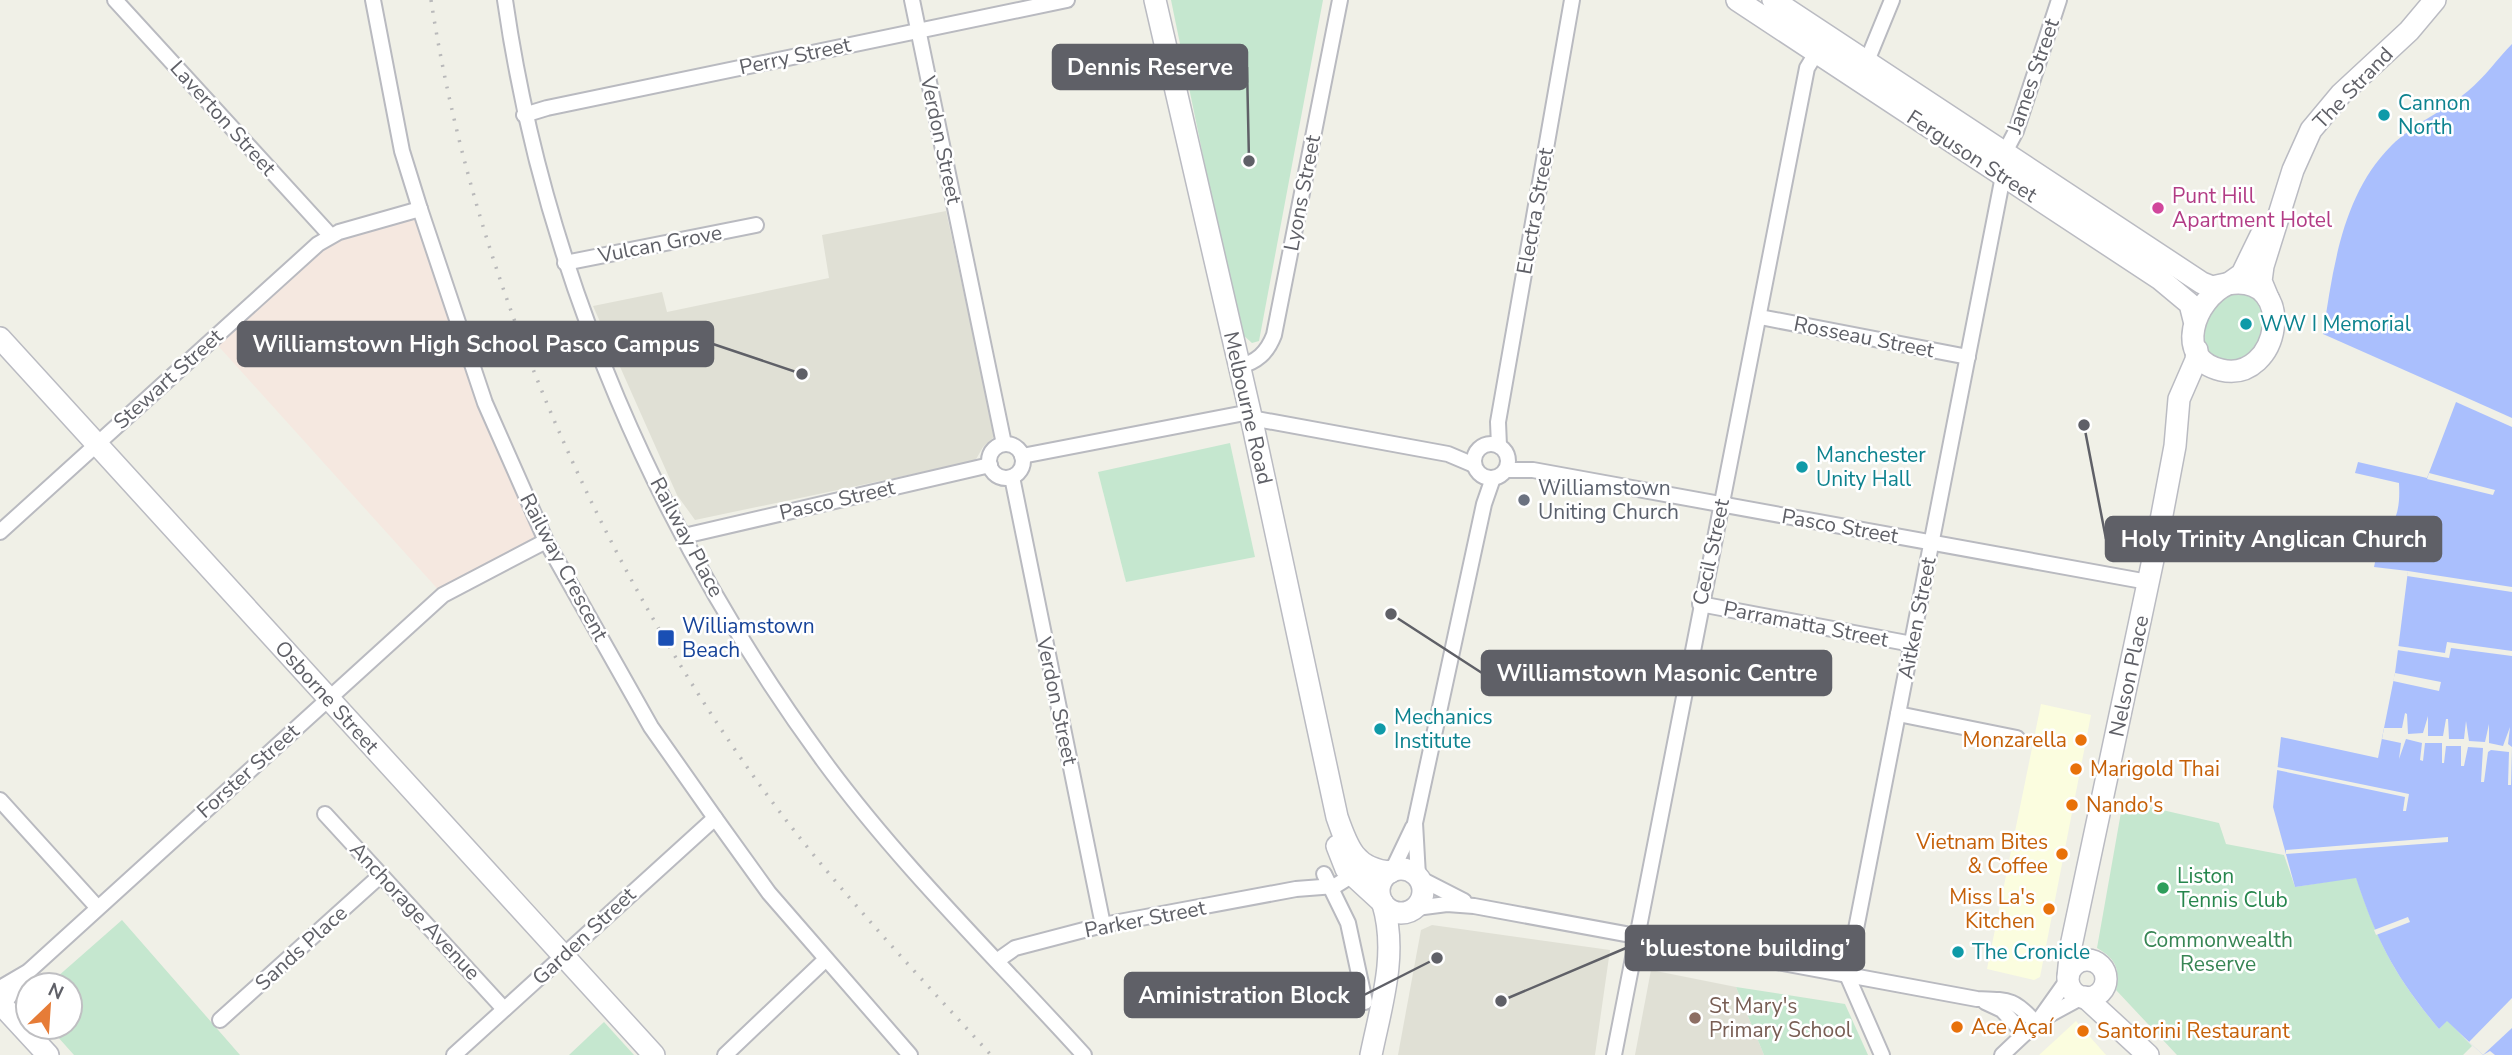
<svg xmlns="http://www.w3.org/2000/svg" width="2512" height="1055" font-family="'Nunito Sans',sans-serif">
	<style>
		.commercial { fill: #fbfddf }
		.education { fill: #e0e0d5 }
		.medical { fill: #f5e8e0 }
		.green { fill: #c5e7cf }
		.water { fill: #aabffd }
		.pier { fill: #f0f0e7 }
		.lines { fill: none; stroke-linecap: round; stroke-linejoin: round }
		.street-casing { stroke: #b9bac0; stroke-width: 18 }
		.secondary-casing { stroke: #babbc2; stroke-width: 24 }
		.street { stroke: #fff; stroke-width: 14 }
		.secondary { stroke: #fff; stroke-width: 21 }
		.rail { stroke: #b9b9ba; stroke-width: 3.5; stroke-dasharray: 2 9; stroke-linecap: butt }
		.culture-dot { fill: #0f9aa8; stroke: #fff; stroke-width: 2.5 }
		.hotel-dot { fill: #d1479c; stroke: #fff; stroke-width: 2.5 }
		.worship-dot { fill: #6b7280; stroke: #fff; stroke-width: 2.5 }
		.transit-dot { fill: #1a4fb4; stroke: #fff; stroke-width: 2.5 }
		.food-dot { fill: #e8710a; stroke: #fff; stroke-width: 2.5 }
		.leisure-dot { fill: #2e9e5b; stroke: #fff; stroke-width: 2.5 }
		.education-dot { fill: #8d6e63; stroke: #fff; stroke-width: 2.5 }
		.labels { text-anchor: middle; stroke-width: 5; stroke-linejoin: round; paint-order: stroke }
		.street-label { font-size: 21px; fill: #5f6067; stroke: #fff }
		.culture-label { font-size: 21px; fill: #0d838f; stroke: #fff; text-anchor: start }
		.hotel-label { font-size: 21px; fill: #b23c85; stroke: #fff; text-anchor: start }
		.worship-label { font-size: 21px; fill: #5b616d; stroke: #fff; text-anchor: start }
		.transit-label { font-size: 21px; fill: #164399; stroke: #fff; text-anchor: start }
		.food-label { font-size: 21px; fill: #c56008; stroke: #fff; text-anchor: start }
		.leisure-label { font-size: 21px; fill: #27864d; stroke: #fff; text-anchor: start }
		.park-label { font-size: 21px; fill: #378554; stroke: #fff }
		.education-label { font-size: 21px; fill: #785e54; stroke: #fff; text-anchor: start }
		.leader { fill: none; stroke: #5f6067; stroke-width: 2.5 }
		.callout-dot { fill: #5f6067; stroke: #fff; stroke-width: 2.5 }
		.callout { fill: #5f6067; stroke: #5f6067; stroke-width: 2.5 }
		.callout-label { font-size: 23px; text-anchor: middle; font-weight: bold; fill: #fff }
	</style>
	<rect width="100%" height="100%" fill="#f0f0e7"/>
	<g class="commercial">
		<path d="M2041 704 2091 715 2040 977 2034 980 1987 969Z"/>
		<path d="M2076 1021 2106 1055H2039Z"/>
	</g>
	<g class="education">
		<path d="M946 211 995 436 983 447 975 461 695 520 677 495 593 306 662 292 667 312 829 278 822 235Z"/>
		<path d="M1432 925 1610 950 1595 1055H1398L1421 930Z"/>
		<path d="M1651 970 1736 987 1764 1055H1635Z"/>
	</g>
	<path class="medical" d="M420 209 485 403 546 541 443 595 212 339 311 249Z"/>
	<g class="green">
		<path d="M1171 0H1323L1259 341 1252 343 1243 335 1237 321Z"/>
		<path d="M2234 289 2261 300 2267 329 2247 359 2218 361 2203 346V317Z"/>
		<path d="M1230 443 1255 557 1126 582 1098 472Z"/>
		<path d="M2123 801 2219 823 2226 844 2284 855 2295 887 2356 877C2378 943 2394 975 2439 1029L2447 1020 2472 1046 2463 1055H2177L2116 990C2120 968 2116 959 2097 948Z"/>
		<path d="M122 920 240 1055H74L49 1027H70V985H48Z"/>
		<path d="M1736 987 1845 1004 1868 1055H1764Z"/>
		<path d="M604 1022 634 1055H569Z"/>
	</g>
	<path class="water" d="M2512 44V1055H2495L2490 1051 2483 1055 2447 1021 2439 1029C2395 976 2378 944 2356 878L2295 887 2273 807 2281 737 2378 758 2395 673 2408 571 2374 567 2381 534C2399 524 2400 502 2399 483L2355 473 2358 462 2427 478 2456 402V393L2323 334C2333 269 2342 195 2391 146 2414 123 2443 112 2468 91 2485 77 2497 59 2512 44Z"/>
	<g class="pier">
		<path d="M2456 393 2512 418V427L2456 402Z"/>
		<path d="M2429 473 2495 490 2493 495 2427 479Z"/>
		<path d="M2408 571 2512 587V592L2407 576Z"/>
		<path d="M2447 642 2512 651V656L2451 648 2449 658 2397 650 2398 646 2445 653Z"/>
		<path d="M2395 673 2441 682 2439 691 2393 681Z"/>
		<path d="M2405 713 2407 714 2408 734 2423 733 2428 716V736H2443L2446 719H2448L2449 739H2464L2466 721 2469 741 2485 742 2489 724V743L2503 746 2510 727 2508 744 2512 747 2511 785H2508L2509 752 2491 750 2488 752 2484 782H2481L2483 748 2468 747 2464 766H2461V746H2446L2444 763H2442V743H2425L2423 761 2420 760 2422 743 2406 739 2399 759 2401 743 2382 739 2384 728H2402Z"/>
		<path d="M2277 767 2409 794 2406 811H2403L2405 797 2277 770Z"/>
		<path d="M2448 837V842L2286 854V850Z"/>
		<path d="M2408 917 2410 922 2376 935 2374 930Z"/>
		<path d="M2512 998V1028L2483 1055 2469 1042Z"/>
	</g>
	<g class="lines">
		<defs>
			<g id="street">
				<path d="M115 0 330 235"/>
				<path d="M373 0 402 151 420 209 485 403 546 541 651 727 715 818 769 893 910 1055"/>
				<path d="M505 0C544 273 660 537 823 760 900 865 996 958 1084 1055"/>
				<path d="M912 0 1004 444"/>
				<path d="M1867 61 1892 0"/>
				<path d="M524 115 547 108 1067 0"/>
				<path d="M2005 152 2016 131 2059 0"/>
				<path d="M565 263 756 225"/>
				<path d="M1760 317 1968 357"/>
				<path d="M1238 367C1257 362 1267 353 1274 335L1340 0"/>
				<path d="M1251 418 1448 454 1474 465"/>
				<circle cx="1491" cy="461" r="17"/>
				<circle cx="1006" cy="461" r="17"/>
				<path d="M1499 446 1498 422 1572 0"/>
				<path d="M1022 456 1250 412"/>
				<path d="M1506 470H1533L2148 582"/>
				<path d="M1012 477 1103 925"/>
				<path d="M0 532 318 244 339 232 420 209"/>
				<path d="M684 536 990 465"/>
				<path d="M1700 604 1912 644"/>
				<path d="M1898 714 2017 738"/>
				<path d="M0 800 97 907"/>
				<path d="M325 814 504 1009"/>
				<path d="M1392 871 1413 827"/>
				<path d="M1324 874 1348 923 1365 1002"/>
				<path d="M1418 876 1415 823 1484 504 1493 478"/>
				<path d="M1419 878 1464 901"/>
				<path d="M1416 908 1447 904 1474 906 1977 999C2010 1000 2014 999 2036 1023"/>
				<path d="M998 960 1015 948 1103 925 1296 889 1335 886 1351 876"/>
				<path d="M0 988 29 971"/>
				<path d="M1985 1002 2002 1010 2024 1034"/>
				<path d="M2 1006 30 970 443 595 546 541"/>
				<path d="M2041 1017 2068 979"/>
				<path d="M220 1020 381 875"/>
				<path d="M454 1055 715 818"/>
				<path d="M725 1055 825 960"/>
				<path d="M1614 1055 1807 68 1821 45"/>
				<path d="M1882 1055 1847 975 2003 176"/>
				<path d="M2002 1055 2038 1021 2082 997"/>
			</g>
			<g id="secondary">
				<path d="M1155 0 1250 412 1337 817C1347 846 1355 870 1391 872"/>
				<path d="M1737 0 2160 279 2190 304 2194 320"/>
				<path d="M1773 0 2202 283 2212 287 2226 284"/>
				<path d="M2228 284C2299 272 2280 384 2221 370 2173 359 2194 299 2228 284Z"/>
				<path d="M2228 284 2242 274 2261 235"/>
				<path d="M2268 298 2261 281 2263 266 2293 170 2311 130 2341 94 2409 31 2435 0"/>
				<path d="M0 338 654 1055"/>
				<path d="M1337 846 1346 869 1382 902"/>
				<circle cx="1401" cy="891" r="22"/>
				<circle cx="2087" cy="979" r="19"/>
				<path d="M2068 977 2071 946 2158 536 2175 446 2179 399 2196 360 2197 350"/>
				<path d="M2085 997 2148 1055"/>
				<path d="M0 1003 48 1055"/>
				<path d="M1371 1055C1381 1006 1398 954 1383 904"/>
			</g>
		</defs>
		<use href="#street" class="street-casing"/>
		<use href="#secondary" class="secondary-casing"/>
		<use href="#street" class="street"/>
		<use href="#secondary" class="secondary"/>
		<path class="rail" d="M431 0C472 268 591 545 747 767 819 870 906 962 991 1055"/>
	</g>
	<g class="culture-dot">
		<circle cx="2384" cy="115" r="7"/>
		<circle cx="2246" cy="324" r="7"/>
		<circle cx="1802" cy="467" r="7"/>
		<circle cx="1380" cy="729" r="7"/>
		<circle cx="1958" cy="952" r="7"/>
	</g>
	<circle class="hotel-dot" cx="2158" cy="208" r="7"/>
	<circle class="worship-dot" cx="1524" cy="500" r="7"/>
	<rect class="transit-dot" x="657" y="629" width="18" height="18" rx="3.5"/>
	<g class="food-dot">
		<circle cx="2081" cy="740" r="7"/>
		<circle cx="2076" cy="769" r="7"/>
		<circle cx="2072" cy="805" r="7"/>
		<circle cx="2062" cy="854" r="7"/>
		<circle cx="2049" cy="909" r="7"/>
		<circle cx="1957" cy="1027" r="7"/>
		<circle cx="2083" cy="1031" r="7"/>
	</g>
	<circle class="leisure-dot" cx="2163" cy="888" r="7"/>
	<circle class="education-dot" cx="1695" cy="1018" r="7"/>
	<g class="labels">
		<g class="street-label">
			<text transform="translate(795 56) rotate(-12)" y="7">Perry Street</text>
			<text transform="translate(2033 76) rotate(-71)" y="7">James Street</text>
			<text transform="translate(2353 88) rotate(-46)" y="7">The Strand</text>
			<text transform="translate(223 118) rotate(48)" y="7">Laverton Street</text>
			<text transform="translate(941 140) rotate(78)" y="7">Verdon Street</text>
			<text transform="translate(1972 156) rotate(33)" y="7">Ferguson Street</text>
			<text transform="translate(1302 193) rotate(-79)" y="7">Lyons Street</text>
			<text transform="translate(1535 211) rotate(-80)" y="7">Electra Street</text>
			<text transform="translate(660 244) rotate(-11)" y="7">Vulcan Grove</text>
			<text transform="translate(1864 337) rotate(11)" y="7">Rosseau Street</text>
			<text transform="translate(168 379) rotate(-42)" y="7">Stewart Street</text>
			<text transform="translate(1248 408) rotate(77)" y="7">Melbourne Road</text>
			<text transform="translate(837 500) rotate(-13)" y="7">Pasco Street</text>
			<text transform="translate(1840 526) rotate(10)" y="7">Pasco Street</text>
			<text transform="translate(687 537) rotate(62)" y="7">Railway Place</text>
			<text transform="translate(1711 552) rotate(-78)" y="7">Cecil Street</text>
			<text transform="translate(564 567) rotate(62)" y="7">Railway Crescent</text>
			<text transform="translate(1917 618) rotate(-79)" y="7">Aitken Street</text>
			<text transform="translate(1806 624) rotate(11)" y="7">Parramatta Street</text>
			<text transform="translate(2129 676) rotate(-78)" y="7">Nelson Place</text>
			<text transform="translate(327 697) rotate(48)" y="7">Osborne Street</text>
			<text transform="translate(1057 701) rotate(78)" y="7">Verdon Street</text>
			<text transform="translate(248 771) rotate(-42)" y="7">Forster Street</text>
			<text transform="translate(415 911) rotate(47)" y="7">Anchorage Avenue</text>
			<text transform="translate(1145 919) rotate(-11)" y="7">Parker Street</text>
			<text transform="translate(584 936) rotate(-43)" y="7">Garden Street</text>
			<text transform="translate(301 948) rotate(-42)" y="7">Sands Place</text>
		</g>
		<g class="culture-label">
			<text x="2398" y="110">Cannon<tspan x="2398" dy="24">North</tspan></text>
			<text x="2260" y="331">WW I Memorial</text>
			<text x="1816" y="462">Manchester<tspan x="1816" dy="24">Unity Hall</tspan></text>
			<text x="1394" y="724">Mechanics<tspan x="1394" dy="24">Institute</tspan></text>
			<text x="1972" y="959">The Cronicle</text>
		</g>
		<g class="hotel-label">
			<text x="2172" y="203">Punt Hill<tspan x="2172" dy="24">Apartment Hotel</tspan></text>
		</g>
		<g class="worship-label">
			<text x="1538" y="495">Williamstown<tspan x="1538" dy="24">Uniting Church</tspan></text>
		</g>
		<g class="transit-label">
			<text x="682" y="633">Williamstown<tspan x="682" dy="24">Beach</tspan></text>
		</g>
		<g class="food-label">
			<text x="2067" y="747" text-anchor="end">Monzarella</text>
			<text x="2090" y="776">Marigold Thai</text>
			<text x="2086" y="812">Nando's</text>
			<text x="2048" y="849" text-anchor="end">Vietnam Bites<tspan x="2048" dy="24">&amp; Coffee</tspan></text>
			<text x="2035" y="904" text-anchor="end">Miss La's<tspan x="2035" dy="24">Kitchen</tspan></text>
			<text x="1971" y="1034">Ace Açaí</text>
			<text x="2097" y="1038">Santorini Restaurant</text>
		</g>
		<g class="leisure-label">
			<text x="2177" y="883">Liston<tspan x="2177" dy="24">Tennis Club</tspan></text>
		</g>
		<g class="park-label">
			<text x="2218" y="947">Commonwealth<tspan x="2218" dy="24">Reserve</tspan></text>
		</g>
		<g class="education-label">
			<text x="1709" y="1013">St Mary's<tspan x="1709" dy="24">Primary School</tspan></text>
		</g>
	</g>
	<path class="leader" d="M1249 161L1247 67M802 374L713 344M2084 425L2106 539M1391 614L1482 673M1501 1001L1626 948M1437 958L1364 995"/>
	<g class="callout-dot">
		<circle cx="1249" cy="161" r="7"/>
		<circle cx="802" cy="374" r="7"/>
		<circle cx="2084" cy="425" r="7"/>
		<circle cx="1391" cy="614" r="7"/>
		<circle cx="1501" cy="1001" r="7"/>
		<circle cx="1437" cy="958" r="7"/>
	</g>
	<g class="callout">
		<rect x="1053" y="45" width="194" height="44" rx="7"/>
		<rect x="238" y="322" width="475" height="44" rx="7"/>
		<rect x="2106" y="517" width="335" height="44" rx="7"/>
		<rect x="1482" y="651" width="349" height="44" rx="7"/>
		<rect x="1626" y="926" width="238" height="44" rx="7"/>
		<rect x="1125" y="973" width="239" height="44" rx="7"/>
	</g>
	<g class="callout-label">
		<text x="1150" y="75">Dennis Reserve</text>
		<text x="476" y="352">Williamstown High School Pasco Campus</text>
		<text x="2274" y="547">Holy Trinity Anglican Church</text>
		<text x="1657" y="681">Williamstown Masonic Centre</text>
		<text x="1745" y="956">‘bluestone building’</text>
		<text x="1244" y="1003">Aministration Block</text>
	</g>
	<g transform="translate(49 1006) rotate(25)"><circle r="33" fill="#ffffff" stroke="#bfbfc2" stroke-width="2"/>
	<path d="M0-5L12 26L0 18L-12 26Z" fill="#e67c37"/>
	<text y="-10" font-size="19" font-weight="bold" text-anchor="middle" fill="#5f6067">N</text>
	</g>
</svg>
